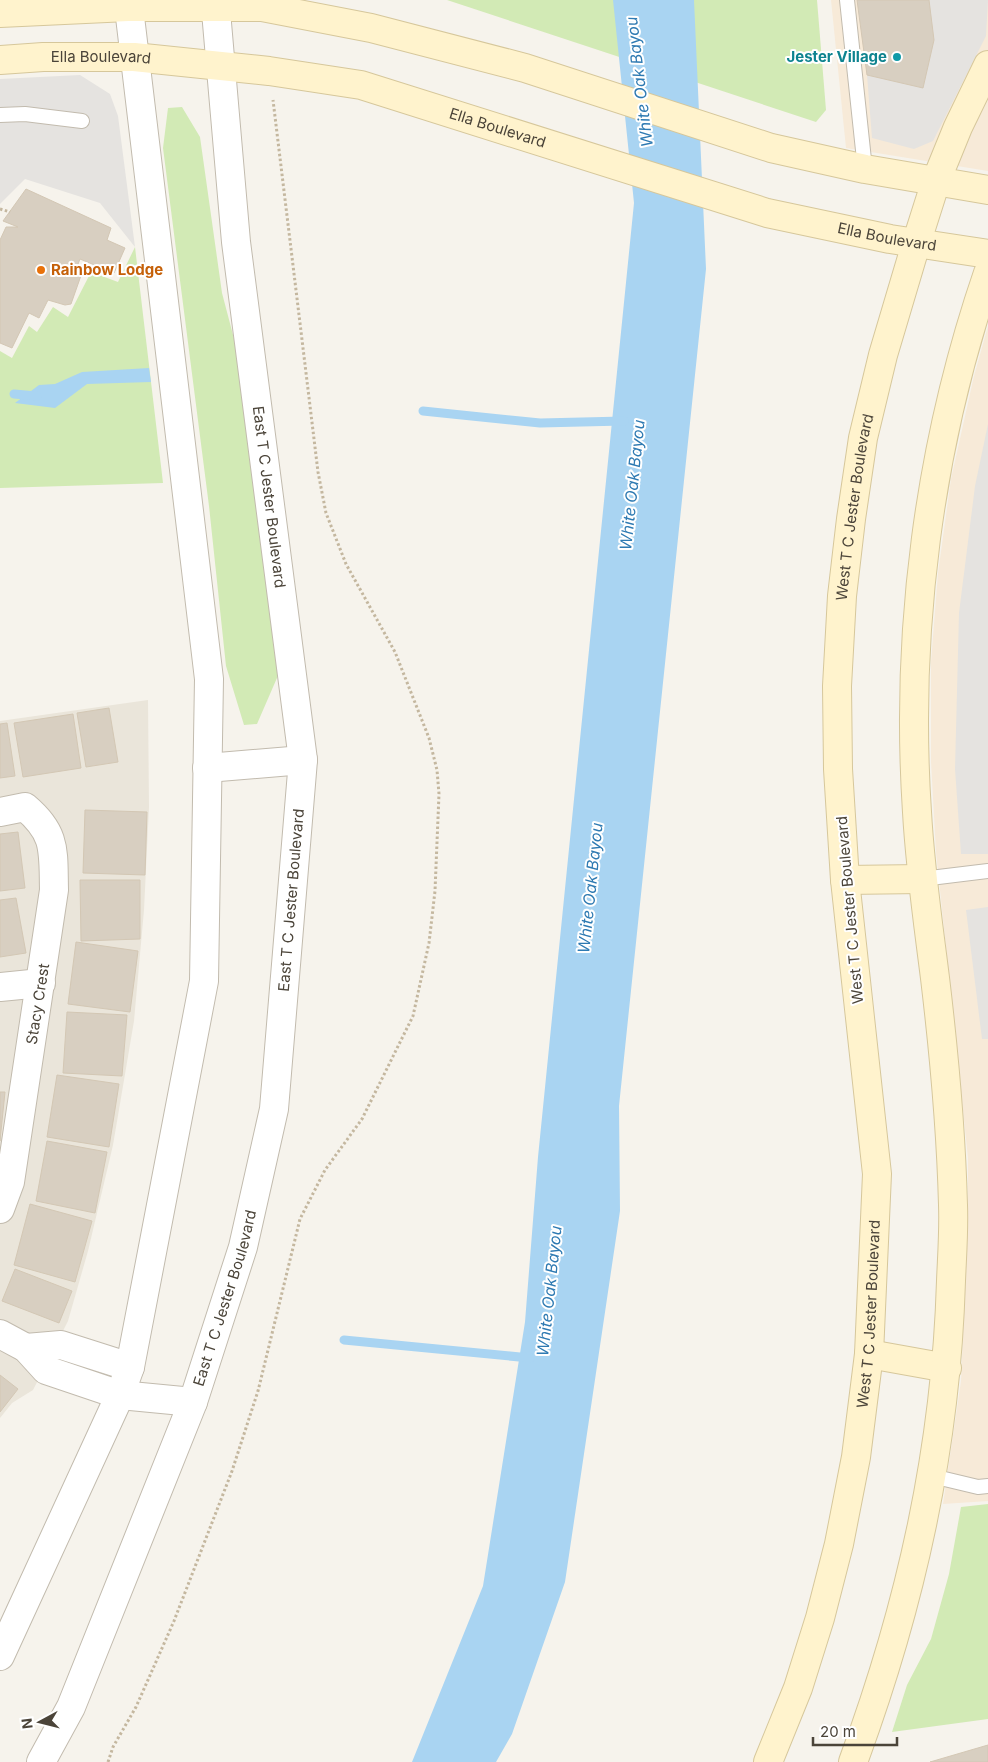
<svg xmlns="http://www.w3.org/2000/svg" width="988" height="1762" font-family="Inter,sans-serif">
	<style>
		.residential { fill: #eae5da }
		.commercial { fill: #f7ead8 }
		.green { fill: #d2eab5 }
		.parking { fill: #e5e3e0 }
		.water { fill: #a9d4f2 }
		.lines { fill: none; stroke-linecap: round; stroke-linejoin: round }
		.stream { stroke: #a9d4f2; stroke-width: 9 }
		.building { fill: #d8cfc1; stroke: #d3c7b4 }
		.service-casing { stroke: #c2bbae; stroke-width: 16 }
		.minor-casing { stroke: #c2bbae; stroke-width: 30 }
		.tertiary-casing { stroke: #c2bbae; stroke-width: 30 }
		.secondary-casing { stroke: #d6c79b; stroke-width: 30 }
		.path { stroke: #c4b79f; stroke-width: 3; stroke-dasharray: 2.5 2.5; stroke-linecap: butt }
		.service { stroke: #fff; stroke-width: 14 }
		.minor { stroke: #fff; stroke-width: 28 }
		.tertiary { stroke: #fff; stroke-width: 28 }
		.secondary { stroke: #fff3cd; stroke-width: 28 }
		.culture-dot { fill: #0f9aa8; stroke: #fff; stroke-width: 2 }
		.food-dot { fill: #e8710a; stroke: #fff; stroke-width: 2 }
		.labels { text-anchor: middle; stroke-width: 4; stroke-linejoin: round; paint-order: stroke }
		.culture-label { font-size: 15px; font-weight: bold; fill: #0d838f; stroke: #fff; text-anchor: end }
		.street-label { font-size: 15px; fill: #4b4439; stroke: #fff }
		.food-label { font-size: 15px; font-weight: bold; fill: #c56008; stroke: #fff; text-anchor: start }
		.water-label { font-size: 16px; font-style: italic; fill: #2e7ab2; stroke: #fff }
	</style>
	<rect width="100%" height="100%" fill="#f6f3ec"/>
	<path class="residential" d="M148 700 149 807 144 910 134 1021 113 1145 88 1251 68 1321 33 1390 12 1403 0 1418V721Z"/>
	<g class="commercial">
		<path d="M831 0H988V171L846 148Z"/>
		<path d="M988 326V1501L943 1504 961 1381 968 1214V1158L936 852 931 762V662L938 573 951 479 974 376Z"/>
	</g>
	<g class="green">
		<path d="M447 0H817L826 110 816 122Z"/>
		<path d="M182 107 200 137 222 293 247 388 280 671 257 724 244 725 226 666 209 506 163 148 168 108Z"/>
		<path d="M135 247 163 483 0 488V351L12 358 29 326 37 332 53 307 68 317 91 272 118 282Z"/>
		<path d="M988 1504V1719L892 1732 907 1685 931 1639 949 1574 961 1507Z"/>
	</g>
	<g class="parking">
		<path d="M929 0H988L986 36 933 141 914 149 872 138 867 75 923 88 934 40Z"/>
		<path d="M80 75 110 94 118 116 135 247 100 203 25 179 0 204V79Z"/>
		<path d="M988 424V854H961L955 769 959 613 975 486Z"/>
		<path d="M988 907V1039H982L966 910Z"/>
	</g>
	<g class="water">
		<path d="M613 0H694L706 269 619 1106 620 1211 565 1582 512 1734 496 1762H412L483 1586 525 1322 538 1157 634 203Z"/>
		<path d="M149 368 151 382 87 384 55 408 15 403 39 385 55 384 82 372Z"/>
	</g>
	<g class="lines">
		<g class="stream">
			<path d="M14 394 37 396"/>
			<path d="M423 411 540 423 624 421"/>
			<path d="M344 1340 530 1358"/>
		</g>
	</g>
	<g class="building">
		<path d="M857 0H929L934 40 923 88 867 75Z"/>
		<path d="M26 189 111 228 107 240 125 248 114 273 80 259 78 264 84 267 71 304 65 305 48 300 39 318 29 313 12 348 0 343V240L6 227H18L3 221Z"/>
		<path d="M109 708 118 762 86 767 77 713Z"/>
		<path d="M73 714 81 768 23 777 14 723Z"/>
		<path d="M7 723 15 776 0 778V724Z"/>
		<path d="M85 810 147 812 145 875 83 873Z"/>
		<path d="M18 832 25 888 0 891V834Z"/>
		<path d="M80 880H140V939L81 941Z"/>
		<path d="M16 898 26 953 0 957V900Z"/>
		<path d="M76 942 138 951 130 1012 68 1004Z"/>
		<path d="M67 1012 127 1015 122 1076 63 1073Z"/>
		<path d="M57 1075 119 1084 109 1147 47 1137Z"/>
		<path d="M0 1092H5L0 1141Z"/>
		<path d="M47 1141 107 1152 95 1213 36 1201Z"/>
		<path d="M30 1204 92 1221 75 1282 14 1265Z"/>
		<path d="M15 1269 72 1291 59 1323 2 1301Z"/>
		<path d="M0 1375 18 1389 0 1412Z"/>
		<path d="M988 1745V1762H930Z"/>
	</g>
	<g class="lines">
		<defs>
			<g id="service">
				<path d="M847 0 865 169"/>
				<path d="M0 115 25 114 82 121"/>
				<path d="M922 879 988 871"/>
				<path d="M932 1476 978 1487 988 1486"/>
			</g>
			<g id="minor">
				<path d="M0 812 25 807C57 834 53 851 54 890L10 1182 0 1209"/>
				<path d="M0 987 41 983"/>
				<path d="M0 1334 26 1348 46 1370 120 1395"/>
				<path d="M26 1348 61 1345 130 1367"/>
			</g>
			<g id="tertiary">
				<path d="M207 768 303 760"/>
				<path d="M120 1395 193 1402"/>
				<path d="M0 1656 120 1395 130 1367 204 981 209 679 128 0"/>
				<path id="s1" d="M41 1762 71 1707 193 1402 243 1247 274 1109 303 760 236 242 215 0"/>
			</g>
			<g id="secondary">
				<path d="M0 13 128 7H262L371 28 525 68 771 148 865 169 988 190"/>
				<path id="s2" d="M0 60 43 57H134L269 71 361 85 767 213 890 239 988 254"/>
				<path d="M845 880 922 879"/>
				<path d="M869 1354 947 1368"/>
				<path id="s3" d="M768 1762 798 1688 820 1618 839 1544 856 1457 869 1354 877 1174 845 880 838 769 837 686 842 596 851 519 863 438 883 355 916 244 936 181 958 127 988 65"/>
				<path d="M853 1762C911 1605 946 1448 951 1281 952 1256 954 1230 953 1205 951 1129 944 1053 935 978 928 922 920 868 917 812 905 631 929 445 988 273"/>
			</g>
		</defs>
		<use href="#service" class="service-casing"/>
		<use href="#minor" class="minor-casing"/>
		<use href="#tertiary" class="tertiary-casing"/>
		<use href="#secondary" class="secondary-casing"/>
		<g class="path">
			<path d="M0 209 10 212"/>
			<path d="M108 1762 113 1747 136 1707 174 1621 232 1471 258 1391 300 1219 325 1170 362 1119 413 1016 429 943 435 891 439 794 437 770 429 738 395 652 346 564 326 513 318 472 273 100"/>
		</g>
		<use href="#service" class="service"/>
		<use href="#minor" class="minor"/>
		<use href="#tertiary" class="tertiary"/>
		<use href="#secondary" class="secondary"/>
	</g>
	<circle class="culture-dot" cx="897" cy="57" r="5"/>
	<circle class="food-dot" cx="41" cy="270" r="5"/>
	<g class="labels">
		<g class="culture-label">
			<text x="887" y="62">Jester Village</text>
		</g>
		<g class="street-label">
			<text dy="5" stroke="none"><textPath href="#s2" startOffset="101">Ella Boulevard</textPath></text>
			<text dy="5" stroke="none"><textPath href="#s2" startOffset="506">Ella Boulevard</textPath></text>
			<text dy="5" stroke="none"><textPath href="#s2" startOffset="911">Ella Boulevard</textPath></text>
			<text transform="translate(269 497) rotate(83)" y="5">East T C Jester Boulevard</text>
			<text dy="5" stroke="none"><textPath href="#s3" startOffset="1272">West T C Jester Boulevard</textPath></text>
			<text dy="5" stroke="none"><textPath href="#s1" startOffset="905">East T C Jester Boulevard</textPath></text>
			<text transform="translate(850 910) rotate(-95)" y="5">West T C Jester Boulevard</text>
			<text transform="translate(38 1004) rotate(-81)" y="5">Stacy Crest</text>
			<text dy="5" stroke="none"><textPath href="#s1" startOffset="500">East T C Jester Boulevard</textPath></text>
			<text dy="5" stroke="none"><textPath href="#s3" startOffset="462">West T C Jester Boulevard</textPath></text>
		</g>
		<g class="food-label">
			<text x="51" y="275">Rainbow Lodge</text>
		</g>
		<g class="water-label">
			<text transform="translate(639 82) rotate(-97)" y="6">White Oak Bayou</text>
			<text transform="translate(632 485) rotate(-84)" y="6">White Oak Bayou</text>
			<text transform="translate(590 888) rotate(-84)" y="6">White Oak Bayou</text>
			<text transform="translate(549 1291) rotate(-84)" y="6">White Oak Bayou</text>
		</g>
	</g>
	<g transform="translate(40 1722) rotate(263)" stroke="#ffffff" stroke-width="4" paint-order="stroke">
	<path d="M0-4L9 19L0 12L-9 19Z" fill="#4b4439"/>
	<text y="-8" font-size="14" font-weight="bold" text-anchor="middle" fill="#4b4439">N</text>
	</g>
	<path d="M813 1737v8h84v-8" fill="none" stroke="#4b4439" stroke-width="2.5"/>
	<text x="820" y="1737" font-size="15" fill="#4b4439" stroke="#ffffff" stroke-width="4" paint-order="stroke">20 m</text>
</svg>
